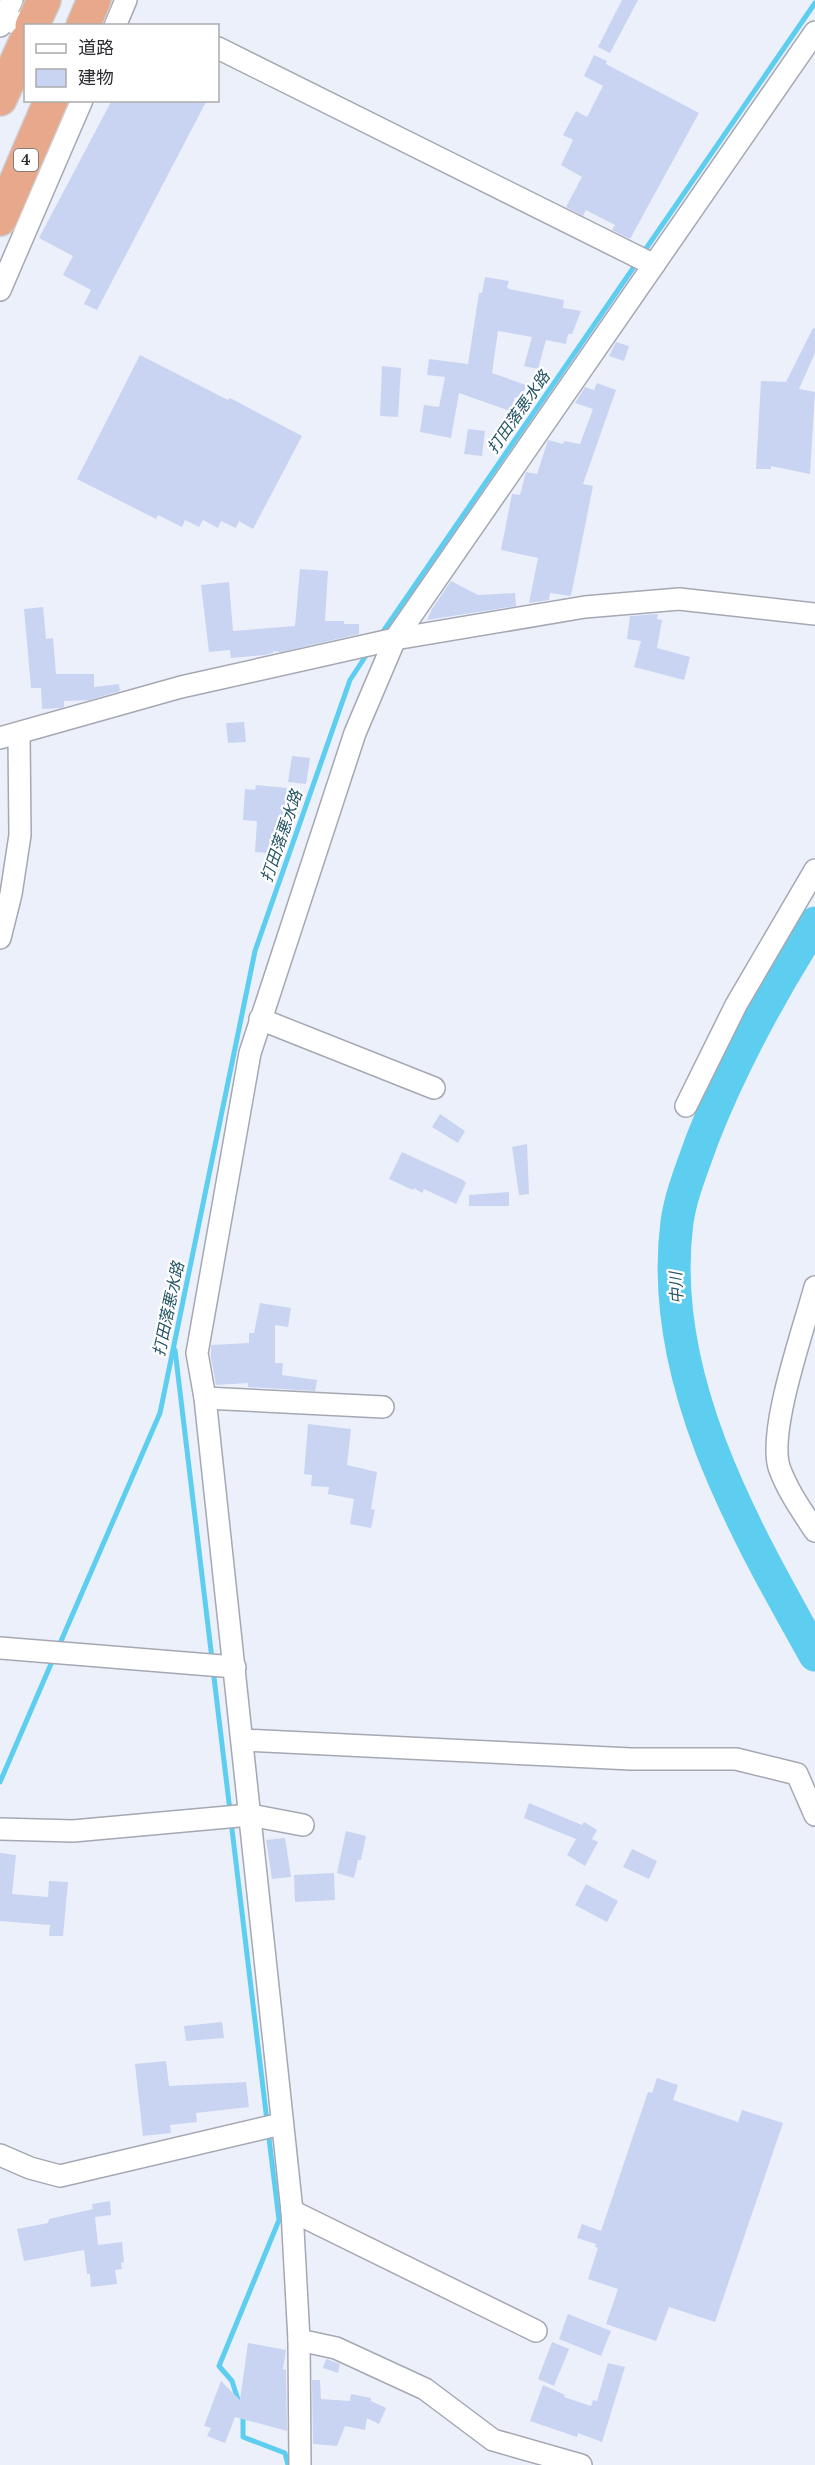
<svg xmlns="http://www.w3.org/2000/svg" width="815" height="2465" font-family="'Libre Baskerville','Noto Sans JP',serif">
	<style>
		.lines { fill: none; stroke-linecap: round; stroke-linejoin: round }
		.stream { stroke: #5dcef0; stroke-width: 5 }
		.river { stroke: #5dcef0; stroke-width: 33 }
		.building { fill: #c9d4f3 }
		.minor-casing { stroke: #a5a8b2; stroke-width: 24 }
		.trunk-casing { stroke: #cccdce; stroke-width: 36 }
		.minor { stroke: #fff; stroke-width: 21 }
		.trunk { stroke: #e8a88b; stroke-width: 33 }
		.labels { text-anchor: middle; stroke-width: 4.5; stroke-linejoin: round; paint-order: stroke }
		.shield { fill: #fff; stroke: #6b6c6f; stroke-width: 1.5 }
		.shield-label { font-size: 14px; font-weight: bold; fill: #2c2d31 }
		.water-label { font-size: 16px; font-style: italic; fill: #255564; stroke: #fff }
	</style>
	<rect width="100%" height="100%" fill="#ecf0fa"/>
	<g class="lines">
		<g class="stream">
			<path d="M643 253 815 3"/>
			<path d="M380 636 638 261"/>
			<path d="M175 1350 212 1659"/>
			<path d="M58 1648 160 1413 255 951 350 680 369 651"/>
			<path d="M213 1669 230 1811"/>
			<path d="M0 1782 54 1657"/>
			<path d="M231 1821 267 2121"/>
			<path d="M239 2403 232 2381 219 2366 279 2220 268 2130"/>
			<path d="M243 2415V2437L285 2453 288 2465"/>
		</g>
		<path class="river" d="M815 923C771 992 732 1063 702 1140 693 1166 681 1194 677 1222 657 1376 742 1525 815 1655"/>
	</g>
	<g class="building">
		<path d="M622 0H638L610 53 598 47Z"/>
		<path d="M594 55 607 61 606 64 699 113 630 239 612 230 615 225 586 210 583 216 566 207 582 177 561 165 573 140 563 135 576 111 587 117 603 86 584 76Z"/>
		<path d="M112 100H207L97 310 84 304 91 290 63 275 73 256 39 238Z"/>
		<path d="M485 277 509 281 507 287 509 289 564 300 563 308 581 311 572 334H568L566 344 546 340 538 369 524 366 532 337 498 331 492 373 526 385 521 399 515 397 510 411 459 393 451 438 420 432 424 405 439 407 445 377 427 375 429 359 468 364 479 293H482Z"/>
		<path d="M813 328 815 329V353L799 389 815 392 810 474 771 466V469H756L761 381 786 382Z"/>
		<path d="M616 342 629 346 624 361 609 356Z"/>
		<path d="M140 355 228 400 230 398 302 436 253 529 239 521 236 528 221 521 218 528 203 520 199 527 185 520 182 527 158 515 156 519 77 479Z"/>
		<path d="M382 366 401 368 398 417 380 416Z"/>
		<path d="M597 383 616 390 583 484 593 486 571 596 550 593 549 600 529 603 538 558 501 550 512 494 520 495 526 472 537 474 548 440 563 444 564 441 580 444 593 409 575 403 585 387 594 390Z"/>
		<path d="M468 429 485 431 482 456 464 454Z"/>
		<path d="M300 569 328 571 325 621H344V624H359V634L281 652 273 651V653L264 655 231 658 230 650 209 652 201 585 229 582 233 631 295 626Z"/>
		<path d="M451 581 478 595 515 593 516 606 427 620 432 609Z"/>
		<path d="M43 607 46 639 53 638 56 674H94V687L119 684 120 691 89 700 64 701V707L60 708 42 709 41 688H31L24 609Z"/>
		<path d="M658 614 657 619 662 620 657 648 690 657 684 680 634 667 641 641 627 639 630 616Z"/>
		<path d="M244 722 246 742 228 743 226 723Z"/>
		<path d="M292 756 310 758 306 784 288 782Z"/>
		<path d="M256 785 287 788 281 854 255 852 257 821 243 820 245 789 255 790Z"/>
		<path d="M440 1114 465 1131 458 1143 432 1127Z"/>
		<path d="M527 1144 529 1194 519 1195 512 1147Z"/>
		<path d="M402 1152 463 1180 466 1183 456 1204 424 1189 422 1193 414 1188 413 1190 389 1179Z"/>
		<path d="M509 1192V1206H469V1195Z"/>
		<path d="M260 1303 291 1308 288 1327 275 1325V1363H283L282 1375 317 1380 315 1391 248 1387V1383L216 1385 211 1358V1345L249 1343V1333H254Z"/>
		<path d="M308 1424 351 1429 347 1465 377 1472 371 1509 375 1510 371 1528 350 1524 354 1499 328 1494 329 1487 311 1486 312 1475 304 1474Z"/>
		<path d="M529 1803 582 1825 584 1822 597 1830 592 1839 598 1842 585 1866 567 1855 576 1839 524 1818Z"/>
		<path d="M346 1831 366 1836 361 1860H358L354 1878 337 1873Z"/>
		<path d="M285 1838 291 1877 272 1879 266 1840Z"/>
		<path d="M632 1849 657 1861 649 1879 623 1867Z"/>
		<path d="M0 1853 16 1855 12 1894 48 1897 49 1881 68 1882 63 1936H49L50 1925 0 1921Z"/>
		<path d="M334 1873 335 1900 295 1902 294 1875Z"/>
		<path d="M586 1884 618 1901 607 1922 575 1905Z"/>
		<path d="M222 2022 224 2038 186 2041 184 2026Z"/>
		<path d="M166 2061 169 2086 246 2082 249 2107 196 2113 197 2122 170 2125 171 2133 143 2136 135 2064Z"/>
		<path d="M657 2078 678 2085 673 2100 738 2122 742 2110 783 2123 715 2322 669 2307 656 2341 606 2324 618 2289 588 2279 598 2248 595 2247 596 2244 577 2238 582 2224 601 2231 648 2092 652 2093Z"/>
		<path d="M110 2201 111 2215 95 2217 98 2245 122 2242 124 2262 121 2263 122 2269 115 2270 117 2284 91 2287 90 2274H87L84 2250 24 2261 17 2229 48 2223 49 2219 93 2209 92 2204Z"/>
		<path d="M568 2314 611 2331 601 2356 559 2339Z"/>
		<path d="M552 2342 569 2349 554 2386 538 2379Z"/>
		<path d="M248 2343 286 2350 283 2369 286 2370 287 2431 235 2417 225 2443 207 2436 211 2428 204 2426 221 2381 240 2400Z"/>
		<path d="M326 2359 340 2364 338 2373 323 2368Z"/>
		<path d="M608 2363 625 2367 602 2442 578 2433 577 2437 530 2421 543 2385 565 2395 564 2397 591 2406 593 2400 597 2401Z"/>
		<path d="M312 2380H320L321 2399 350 2401 351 2394 371 2398V2401L386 2408 379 2424 367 2418 365 2430 345 2426 337 2446 313 2444Z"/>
	</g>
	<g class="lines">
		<defs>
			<g id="minor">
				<path d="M0 21 33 24"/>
				<path d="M0 26 12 0"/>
				<path d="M115 26 126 0"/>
				<path d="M218 48 654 265"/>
				<path d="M0 290 82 100"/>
				<path d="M0 738 181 687 395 639 585 607 679 599 815 614"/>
				<path d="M0 938 11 894 20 835 19 735"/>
				<path d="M260 1019 434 1088"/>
				<path d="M686 1106 736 1005 815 870"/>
				<path d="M815 1287C804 1328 768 1429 779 1467 787 1490 802 1511 815 1531"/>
				<path d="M205 1398 383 1407"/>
				<path d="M0 1648 235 1667"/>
				<path d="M242 1740 631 1759H736L797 1774 815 1815"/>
				<path d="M0 1829 73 1831 250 1815 303 1825"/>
				<path d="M0 2155 30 2168 60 2176 281 2124"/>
				<path d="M292 2211 536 2331"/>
				<path d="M299 2340 336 2348 425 2389 493 2440 581 2465"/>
				<path d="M300 2465 299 2340 292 2211 205 1398 197 1353 250 1053 355 733 395 639 815 32"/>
			</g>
			<g id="trunk">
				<path d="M32 26 44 0"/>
				<path d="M83 26 94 0"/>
				<path d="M0 99 26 41"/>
				<path d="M0 219 51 100"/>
			</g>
		</defs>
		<use href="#minor" class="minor-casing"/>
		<use href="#trunk" class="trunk-casing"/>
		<use href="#minor" class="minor"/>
		<use href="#trunk" class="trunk"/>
	</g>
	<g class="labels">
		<rect class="shield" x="14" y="149" width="24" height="22" rx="4.5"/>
		<g class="shield-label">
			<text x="26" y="165">4</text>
		</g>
		<g class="water-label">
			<text transform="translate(518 412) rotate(-55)" y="6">打田落悪水路</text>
			<text transform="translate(281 836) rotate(-71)" y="6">打田落悪水路</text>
			<text transform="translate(676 1288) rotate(-93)" y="6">中川</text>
			<text transform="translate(168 1309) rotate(-78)" y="6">打田落悪水路</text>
		</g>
	</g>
	<rect x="24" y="24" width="195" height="78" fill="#ffffff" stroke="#ababad" stroke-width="1.5"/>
	<rect x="36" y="44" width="30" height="9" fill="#ffffff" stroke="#ababad" stroke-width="1.5"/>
	<text x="78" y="54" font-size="18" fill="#2c2d31">道路</text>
	<rect x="36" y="69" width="30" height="18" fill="#c9d4f3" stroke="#ababad" stroke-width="1.5"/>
	<text x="78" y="84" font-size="18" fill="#2c2d31">建物</text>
</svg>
